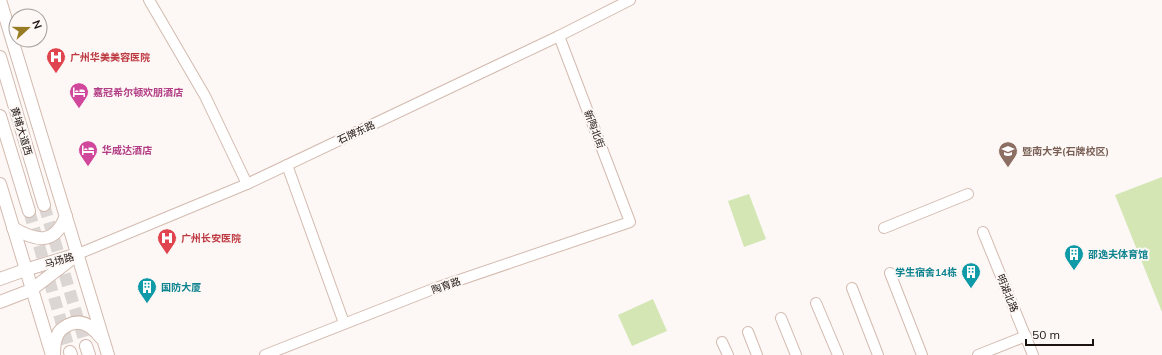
<svg xmlns="http://www.w3.org/2000/svg" width="1162" height="355" font-family="Mulish,'Noto Sans SC',sans-serif">
	<style>
		.green { fill: #d3e6b4 }
		.lines { fill: none; stroke-linecap: round; stroke-linejoin: round }
		.major-tunnel { stroke: #dbd6d3; stroke-width: 12; stroke-dasharray: 12 6; stroke-linecap: butt }
		.minor-casing { stroke: #d3baaf; stroke-width: 12 }
		.major-casing { stroke: #d3baaf; stroke-width: 14 }
		.minor { stroke: #fff; stroke-width: 10 }
		.major { stroke: #fff; stroke-width: 12 }
		.labels { text-anchor: middle; stroke-width: 4; stroke-linejoin: round; paint-order: stroke }
		.health-label { font-size: 10px; font-weight: bold; fill: #be3a42; stroke: #fdf8f5; text-anchor: start }
		.hotel-label { font-size: 10px; font-weight: bold; fill: #b23c85; stroke: #fdf8f5; text-anchor: start }
		.street-label { font-size: 10px; fill: #1d1410; stroke: #fdf8f5 }
		.education-label { font-size: 10px; font-weight: bold; fill: #785e54; stroke: #fdf8f5; text-anchor: start }
		.culture-label { font-size: 10px; font-weight: bold; fill: #0d838f; stroke: #fdf8f5; text-anchor: start }
	</style>
	<rect width="100%" height="100%" fill="#fdf8f5"/>
	<g class="green">
		<path d="M1162 177V312L1115 195Z"/>
		<path d="M749 194 766 239 744 247 728 201Z"/>
		<path d="M653 299 667 331 632 346 618 315Z"/>
	</g>
	<g class="lines">
		<g class="major-tunnel">
			<path d="M44 205 86 346"/>
			<path d="M29 211 70 352"/>
		</g>
		<defs>
			<g id="minor">
				<path d="M149 0 205 96 247 184"/>
				<path d="M287 165 344 323"/>
				<path d="M884 228 968 194"/>
				<path d="M983 232 1033 355"/>
				<path d="M78 254 247 184 559 36 630 0"/>
				<path d="M890 273 922 355"/>
				<path d="M852 288 878 355"/>
				<path d="M816 303 838 355"/>
				<path d="M781 318 796 355"/>
				<path d="M748 332 757 355"/>
				<path d="M722 342 728 355"/>
				<path d="M265 355 433 289 630 222 559 36"/>
				<path d="M978 355 1026 336"/>
			</g>
			<g id="major">
				<path d="M0 0 108 355"/>
				<path d="M0 57 44 205"/>
				<path d="M0 116 29 211"/>
				<path d="M0 184 52 355"/>
				<path d="M13 228C36 241 54 246 66 216"/>
				<path d="M0 279 25 270 71 256"/>
				<path d="M0 302 31 290 78 254"/>
				<path d="M86 346 89 355"/>
				<path d="M70 352 71 355"/>
				<path d="M54 355C54 348 54 342 57 336 59 330 63 328 68 325 82 318 93 327 101 338"/>
			</g>
		</defs>
		<use href="#minor" class="minor-casing"/>
		<use href="#major" class="major-casing"/>
		<use href="#minor" class="minor"/>
		<use href="#major" class="major"/>
	</g>
	<defs>
		<symbol id="hospital-pin" viewBox="-11 -11 22 30"><path d="M0 17L-7.5 6A9.5 9.5 0 1 1 7.5 6Z" fill="#e0444e" stroke="#fdf8f5"/><path d="M-5-5h3v3.5h4V-5h3V5h-3V1.5h-4V5h-3Z" fill="#fff"/></symbol>
		<symbol id="hotel-pin" viewBox="-11 -11 22 30"><path d="M0 17L-7.5 6A9.5 9.5 0 1 1 7.5 6Z" fill="#d1479c" stroke="#fdf8f5"/><path d="M-6-4.5h1.5V1H6V5H4.5V3h-9V5H-6ZM-4 0a1.8 1.8 0 1 1 3.6 0ZM.5 0V-2.5h3Q6-2.5 6 0Z" fill="#fff"/></symbol>
		<symbol id="university-pin" viewBox="-11 -11 22 30"><path d="M0 17L-7.5 6A9.5 9.5 0 1 1 7.5 6Z" fill="#8d6e63" stroke="#fdf8f5"/><path d="M0-5L7-2L0 1L-7-2ZM-4 1L0 2.5L4 1V4Q0 6-4 4Z" fill="#fff"/></symbol>
		<symbol id="building-pin" viewBox="-11 -11 22 30"><path d="M0 17L-7.5 6A9.5 9.5 0 1 1 7.5 6Z" fill="#0f9aa8" stroke="#fdf8f5"/><path d="M-4-6H4V6H1V3H-1V6H-4ZM-2.5-4.3h1.7v1.8h-1.7ZM.8-4.3h1.7v1.8H.8ZM-2.5-1h1.7V.8h-1.7ZM.8-1h1.7V.8H.8Z" fill="#fff"/></symbol>
	</defs>
	<g fill-rule="evenodd">
		<use href="#hospital-pin" x="45" y="46" width="22" height="30"/>
		<use href="#hotel-pin" x="68" y="81" width="22" height="30"/>
		<use href="#hotel-pin" x="77" y="139" width="22" height="30"/>
		<use href="#university-pin" x="997" y="140" width="22" height="30"/>
		<use href="#hospital-pin" x="156" y="227" width="22" height="30"/>
		<use href="#building-pin" x="1063" y="243" width="22" height="30"/>
		<use href="#building-pin" x="960" y="261" width="22" height="30"/>
		<use href="#building-pin" x="136" y="276" width="22" height="30"/>
	</g>
	<g class="labels">
		<g class="health-label">
			<text x="70" y="61">广州华美美容医院</text>
			<text x="181" y="242">广州长安医院</text>
		</g>
		<g class="hotel-label">
			<text x="93" y="96">嘉冠希尔顿欢朋酒店</text>
			<text x="102" y="154">华威达酒店</text>
		</g>
		<g class="street-label">
			<text transform="translate(595 129) rotate(69)" y="4">新陶北街</text>
			<text transform="translate(22 131) rotate(73)" y="4">黄埔大道西</text>
			<text transform="translate(356 132) rotate(-25)" y="4">石牌东路</text>
			<text transform="translate(59 260) rotate(-16)" y="4">马场路</text>
			<text transform="translate(446 285) rotate(-19)" y="4">陶育路</text>
			<text transform="translate(1008 293) rotate(68)" y="4">明湖北路</text>
		</g>
		<g class="education-label">
			<text x="1022" y="155">暨南大学(石牌校区)</text>
		</g>
		<g class="culture-label">
			<text x="1088" y="258">邵逸夫体育馆</text>
			<text x="957" y="276" text-anchor="end">学生宿舍14栋</text>
			<text x="161" y="291">国防大厦</text>
		</g>
	</g>
	<g transform="translate(28 28) rotate(69)"><circle r="19" fill="#fdf8f5" stroke="#a39d99"/>
	<path d="M0-3L7 15L0 10L-7 15Z" fill="#977c24"/>
	<text y="-6" font-size="11" font-weight="bold" text-anchor="middle" fill="#1d1410">N</text>
	</g>
	<path d="M1026 339v6h67v-6" fill="none" stroke="#1d1410" stroke-width="2"/>
	<text x="1032" y="339" font-size="12" fill="#1d1410" stroke="#fdf8f5" stroke-width="3" paint-order="stroke">50 m</text>
</svg>
